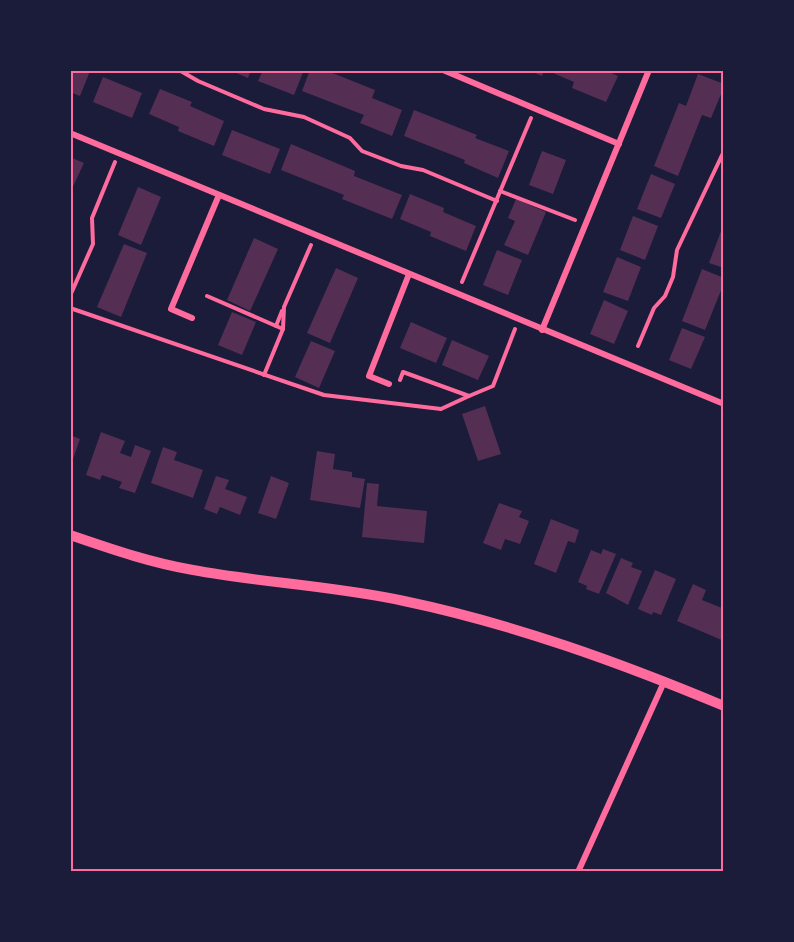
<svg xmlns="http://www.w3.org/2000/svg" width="794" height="942" font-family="'Titillium Web',sans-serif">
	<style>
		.building { fill: #542f53 }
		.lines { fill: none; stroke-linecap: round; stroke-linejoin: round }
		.path { stroke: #ff6b9d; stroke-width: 4 }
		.minor { stroke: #ff6b9d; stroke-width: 6 }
		.tertiary { stroke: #ff6b9d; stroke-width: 10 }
		.neatline { fill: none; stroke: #ff6b9d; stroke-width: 2 }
	</style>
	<rect width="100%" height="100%" fill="#1b1b3a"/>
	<g class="building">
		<path d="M70 70 90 71 80 96 70 92Z"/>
		<path d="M229 70H251L248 78Z"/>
		<path d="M263 70H304L294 95 258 81Z"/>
		<path d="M310 70H325L375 90 372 98 402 110 392 136 360 123 364 115 302 91Z"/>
		<path d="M528 70H544L542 76Z"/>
		<path d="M546 70H605L618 76 606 102 572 88 574 82Z"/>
		<path d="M698 74 724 84V87L711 118 702 115 678 176 654 166 679 103 686 106Z"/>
		<path d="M103 77 142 93 132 118 93 102Z"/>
		<path d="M160 89 192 102 190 106 224 121 214 146 178 131 179 127 149 114Z"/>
		<path d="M414 110 477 135 475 138 509 151 498 178 464 163 465 160 404 136Z"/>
		<path d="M232 130 280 149 270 174 222 155Z"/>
		<path d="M291 144 355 171 354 176 402 195 392 219 342 199 344 195 281 170Z"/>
		<path d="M542 151 566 160 553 194 529 185Z"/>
		<path d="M70 157 84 163 70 193Z"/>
		<path d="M651 174 675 184 661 218 637 209Z"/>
		<path d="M138 187 161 197 141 245 118 235Z"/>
		<path d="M410 194 444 208 443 212 476 226 466 251 430 236 431 232 400 219Z"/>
		<path d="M516 199 546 212 528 255 504 245 515 221 508 218Z"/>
		<path d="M633 216 658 226 645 260 620 250Z"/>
		<path d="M723 226H724V268L709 263Z"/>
		<path d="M254 238 278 249 250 311 227 300Z"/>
		<path d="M124 244 147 253 121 317 97 307Z"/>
		<path d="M497 250 522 260 508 295 483 285Z"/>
		<path d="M617 257 641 267 628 301 603 292Z"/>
		<path d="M336 268 358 278 330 343 307 333Z"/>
		<path d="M702 269 724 278V283L705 330 682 321Z"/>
		<path d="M604 300 628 311 614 344 590 334Z"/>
		<path d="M232 312 256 322 242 355 218 345Z"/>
		<path d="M411 322 447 338 436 363 400 348Z"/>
		<path d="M682 328 705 337 691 369 669 360Z"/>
		<path d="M452 340 489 356 478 380 442 365Z"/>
		<path d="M311 341 335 351 319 388 295 377Z"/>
		<path d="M485 406 501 454 478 461 462 414Z"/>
		<path d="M101 432 125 441 120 453 131 457 135 445 151 451 135 493 119 488 122 482 102 475 100 480 86 475Z"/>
		<path d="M70 435 80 439 71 465H70Z"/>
		<path d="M163 447 177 452 174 460 203 470 193 498 151 483Z"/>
		<path d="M317 451 335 454 333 469 352 472V477L365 479 360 508 310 500Z"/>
		<path d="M216 476 229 480 225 489 247 497 240 515 220 507 217 514 204 509Z"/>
		<path d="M271 476 289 483 276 519 258 513Z"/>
		<path d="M367 483 379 484 377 506 427 511 424 543 362 537Z"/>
		<path d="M499 503 522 511 519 517 529 521 520 544 505 539 501 550 483 543Z"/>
		<path d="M551 519 579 530 575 543 568 541 556 573 534 564Z"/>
		<path d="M603 549 616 554 599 594 586 589 587 586 578 582 591 550 601 554Z"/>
		<path d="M621 558 633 563 631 567 642 571 628 605 606 593Z"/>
		<path d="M655 570 676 579 661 615 653 612 652 615 638 609Z"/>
		<path d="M693 584 706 590 702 600 722 608 724 604V641L677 621Z"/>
	</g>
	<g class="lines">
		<g class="path">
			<path d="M179 70 198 81 264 109 304 117 350 138 362 151 401 166 423 170 497 201"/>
			<path d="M500 191 575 220"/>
			<path d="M462 282 531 118"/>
			<path d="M70 296 93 244 92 218 115 162"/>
			<path d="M207 296 283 329"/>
			<path d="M70 308 324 395 441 409 469 396"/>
			<path d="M276 326 282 311"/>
			<path d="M638 346 654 308 665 296 673 277 677 250 724 151"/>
			<path d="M264 375 283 329 284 307 311 245"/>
			<path d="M400 380 403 372 469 396 493 386 515 329"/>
		</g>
		<g class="minor">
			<path d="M443 70 619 144"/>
			<path d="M70 133 724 404"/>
			<path d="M192 318 171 309 219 195"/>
			<path d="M542 330 649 70"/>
			<path d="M389 384 369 376 409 274"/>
			<path d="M578 872 664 682"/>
		</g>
		<path class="tertiary" d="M70 535C111 549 151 563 193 570 263 583 335 586 404 601 514 624 621 663 724 706"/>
	</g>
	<rect width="794" height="942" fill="none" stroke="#1b1b3a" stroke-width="144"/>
	<rect x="72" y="72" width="650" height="798" class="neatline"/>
</svg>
